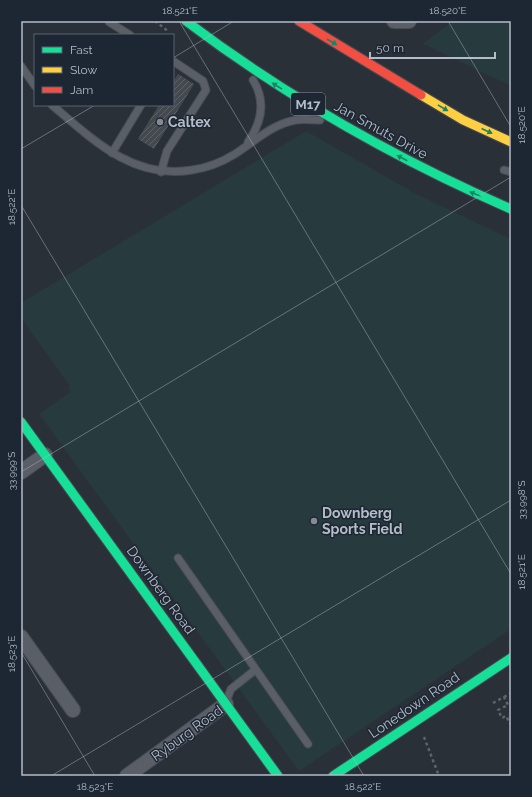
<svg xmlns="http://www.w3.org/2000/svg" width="532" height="797" font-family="Raleway,sans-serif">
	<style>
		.pitch { fill: #273a3e }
		.building { fill: url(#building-hatch) }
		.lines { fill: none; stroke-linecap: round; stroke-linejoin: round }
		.lane-casing { stroke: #484c53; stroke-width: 9 }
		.street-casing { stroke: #484c53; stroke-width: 16 }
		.fast-casing { stroke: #484c53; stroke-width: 11 }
		.slow-casing { stroke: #484c53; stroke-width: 11 }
		.jam-casing { stroke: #484c53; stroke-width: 11 }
		.path { stroke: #5d636a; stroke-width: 2.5; stroke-dasharray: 3 3; stroke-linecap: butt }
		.lane { stroke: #5a5e66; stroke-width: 7 }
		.street { stroke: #5a5e66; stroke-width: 14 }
		.fast { stroke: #16e098; stroke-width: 9 }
		.slow { stroke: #ffcf43; stroke-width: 9 }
		.jam { stroke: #f24e42; stroke-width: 9 }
		.oneway { fill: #1a8366 }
		.ticks { fill: none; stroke: #b4bcc9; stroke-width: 1; stroke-opacity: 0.45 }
		.poi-dot { fill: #848b96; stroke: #1d2633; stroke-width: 1.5 }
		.labels { text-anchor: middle; stroke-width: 3; stroke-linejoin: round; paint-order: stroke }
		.shield { fill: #1d2633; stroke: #878f9c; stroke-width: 1 }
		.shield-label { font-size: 13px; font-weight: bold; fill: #b4bcc9 }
		.poi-label { font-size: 14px; font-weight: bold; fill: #b4bcc9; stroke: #1d2633; text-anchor: start }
		.street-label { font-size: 14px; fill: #b4bcc9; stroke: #1d2633 }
		.neatline { fill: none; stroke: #b4bcc9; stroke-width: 1.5 }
		.ticks-label { font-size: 10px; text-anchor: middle; fill: #b4bcc9 }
	</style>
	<defs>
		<pattern id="building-hatch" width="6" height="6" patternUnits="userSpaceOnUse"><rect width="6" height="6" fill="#444950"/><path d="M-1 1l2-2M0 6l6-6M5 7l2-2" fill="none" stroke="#5d6168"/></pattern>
	</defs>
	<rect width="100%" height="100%" fill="#2a3038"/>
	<g class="pitch">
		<path d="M453 21H511V86L423 44Z"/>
		<path d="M306 131 416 194 511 239V629L299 771 39 414 71 392 68 388 70 386 21 318V303Z"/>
	</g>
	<path class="building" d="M178 74 194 84 154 149 138 139 159 105H173V82Z"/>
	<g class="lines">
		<defs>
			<g id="lane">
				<path d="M109 22 130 35"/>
				<path d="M21 66 35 86"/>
				<path d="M52 105C94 141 134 180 192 170 207 168 222 162 235 154 254 142 272 124 296 120 303 119 312 120 320 120"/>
				<path d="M248 142C262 122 266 101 253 80"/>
				<path d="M112 153 141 105"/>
				<path d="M504 170 511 172"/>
				<path d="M161 172 167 151 206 90 203 81 173 61"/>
				<path d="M178 558 308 744"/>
				<path d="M227 699 231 689 255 670"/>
			</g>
			<g id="street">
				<path d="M394 21H409"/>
				<path d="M21 472 45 455"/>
				<path d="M21 637 73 710"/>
				<path d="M127 776 226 704"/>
			</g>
			<g id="fast">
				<path d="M186 21C288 98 394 158 511 209"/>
				<path d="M21 422 278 776"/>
				<path d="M333 776 511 658"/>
			</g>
			<path id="slow" d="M421 95 463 120 511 142"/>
			<path id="jam" d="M299 21 421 95"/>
		</defs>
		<use href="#lane" class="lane-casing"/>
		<use href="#street" class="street-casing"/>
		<use href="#fast" class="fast-casing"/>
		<use href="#slow" class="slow-casing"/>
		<use href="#jam" class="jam-casing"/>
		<g class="path">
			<path d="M155 21 169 32"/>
			<path d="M504 697 511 693"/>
			<path d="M493 703 504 697 508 705 498 710 502 718 506 716 511 725"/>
			<path d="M424 737 439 776"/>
		</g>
		<use href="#lane" class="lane"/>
		<use href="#street" class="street"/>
		<use href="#fast" class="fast"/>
		<use href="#slow" class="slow"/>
		<use href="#jam" class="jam"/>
	</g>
	<defs><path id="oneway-solid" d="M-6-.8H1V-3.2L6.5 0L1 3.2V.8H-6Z"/></defs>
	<g class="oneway">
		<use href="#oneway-solid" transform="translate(332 42) rotate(30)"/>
		<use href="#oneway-solid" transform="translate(277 86) rotate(-148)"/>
		<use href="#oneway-solid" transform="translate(443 108) rotate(31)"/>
		<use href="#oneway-solid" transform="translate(487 131) rotate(25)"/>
		<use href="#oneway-solid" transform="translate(402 158) rotate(-152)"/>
		<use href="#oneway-solid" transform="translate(475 194) rotate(-157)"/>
	</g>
	<path class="ticks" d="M179 21 511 574M448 21 511 127M173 58 234 21M21 149 95 105M21 205 364 776M21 472 511 177M21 652 95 776M51 776 511 500"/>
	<g class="poi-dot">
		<circle cx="160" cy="122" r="4"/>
		<circle cx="314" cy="521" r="4"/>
	</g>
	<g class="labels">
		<rect class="shield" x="291" y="93" width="34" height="22" rx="3"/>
		<g class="shield-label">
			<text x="308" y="109">M17</text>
		</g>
		<g class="poi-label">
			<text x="168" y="127">Caltex</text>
			<text x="322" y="518">Downberg<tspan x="322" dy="16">Sports Field</tspan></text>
		</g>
		<g class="street-label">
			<text transform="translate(381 130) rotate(29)" y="5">Jan Smuts Drive</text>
			<text transform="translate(161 590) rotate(54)" y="5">Downberg Road</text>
			<text transform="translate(414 705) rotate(-34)" y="5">Lonedown Road</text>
			<text transform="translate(187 733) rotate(-36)" y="5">Ryburg Road</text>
		</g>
	</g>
	<rect width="532" height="797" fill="none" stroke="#1d2633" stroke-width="44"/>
	<rect x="34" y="34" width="140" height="72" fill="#1d2633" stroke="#59626f"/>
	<rect x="42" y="47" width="20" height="6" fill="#16e098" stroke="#59626f"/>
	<text x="70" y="54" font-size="12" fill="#b4bcc9">Fast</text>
	<rect x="42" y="67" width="20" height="6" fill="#ffcf43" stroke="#59626f"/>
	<text x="70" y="74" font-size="12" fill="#b4bcc9">Slow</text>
	<rect x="42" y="87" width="20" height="6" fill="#f24e42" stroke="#59626f"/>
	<text x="70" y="94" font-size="12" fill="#b4bcc9">Jam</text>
	<path d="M370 52v6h125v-6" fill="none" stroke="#b4bcc9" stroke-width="2"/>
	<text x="376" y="52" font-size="12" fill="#b4bcc9" stroke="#1d2633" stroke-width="3" paint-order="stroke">50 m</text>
	<rect x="22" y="22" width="488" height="753" class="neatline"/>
	<g class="ticks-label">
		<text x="180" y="14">18.521°E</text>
		<text x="448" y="14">18.520°E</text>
		<text transform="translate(521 125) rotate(-90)" y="4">18.520°E</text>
		<text transform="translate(11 207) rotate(-90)" y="4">18.522°E</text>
		<text transform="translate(11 471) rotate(-90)" y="4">33.999°S</text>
		<text transform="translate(521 500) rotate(-90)" y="4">33.998°S</text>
		<text transform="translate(521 572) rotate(-90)" y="4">18.521°E</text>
		<text transform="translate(11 654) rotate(-90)" y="4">18.523°E</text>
		<text x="95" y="790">18.523°E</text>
		<text x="363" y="790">18.522°E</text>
	</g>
</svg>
